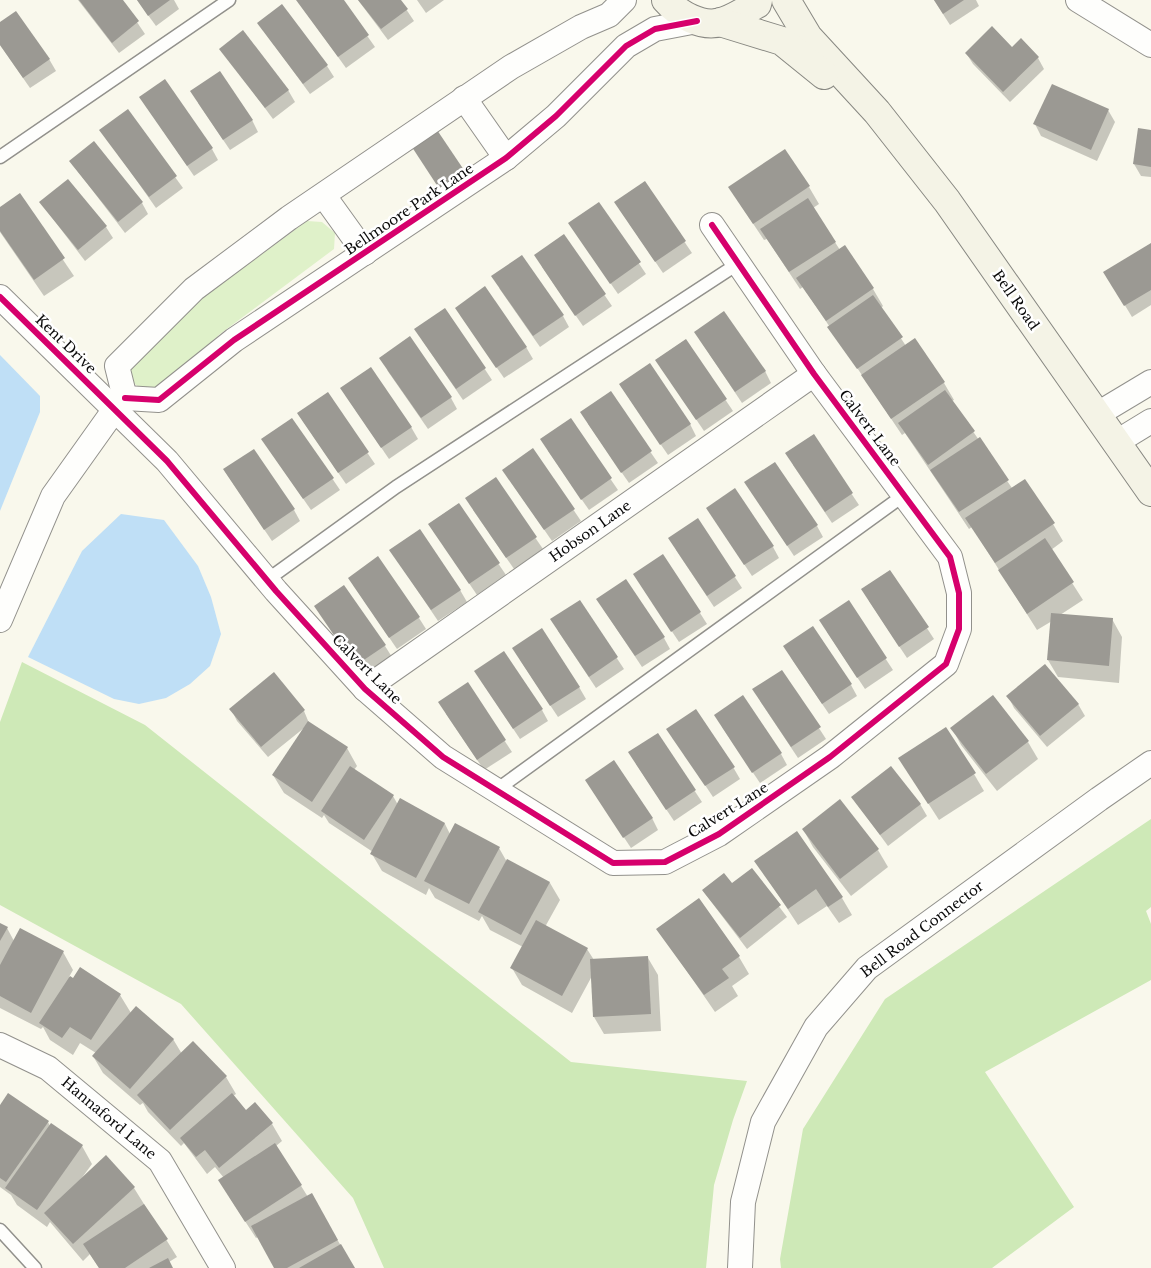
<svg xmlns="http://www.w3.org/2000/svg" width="1151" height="1268" font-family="'Libre Baskerville',serif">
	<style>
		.green { fill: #dff1c9 }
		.forest { fill: #cee9b7 }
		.water { fill: #bfdff6 }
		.shadow { fill: #0003 }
		.building { fill: #9b9993 }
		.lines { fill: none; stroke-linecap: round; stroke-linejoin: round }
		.lane-casing { stroke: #92918c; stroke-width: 15 }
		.street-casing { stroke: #92918c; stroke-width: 26 }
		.secondary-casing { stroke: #888882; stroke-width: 30 }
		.lane { stroke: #fefefc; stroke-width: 12 }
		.street { stroke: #fefefc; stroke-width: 24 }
		.secondary { stroke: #f4f3e6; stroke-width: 28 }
		.cycleway-casing { stroke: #fff; stroke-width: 9 }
		.cycleway { stroke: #d6006c; stroke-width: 6 }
		.labels { text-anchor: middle; stroke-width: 5; stroke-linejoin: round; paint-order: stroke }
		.street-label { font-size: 14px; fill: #0a0a0a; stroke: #fff }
	</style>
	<rect width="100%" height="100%" fill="#f9f8ec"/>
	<path class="green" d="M307 221 322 222 335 233 334 249 220 334 161 387C149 393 141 389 131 381V369L139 353 193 305Z"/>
	<g class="forest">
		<path d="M22 662 145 725 571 1062 747 1081 733 1120 714 1185 706 1268H384L353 1198 181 1004 0 905V722Z"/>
		<path d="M1151 819V907L1146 911 1151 924V980L985 1072 1074 1207 992 1268H781L780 1259 803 1129 885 999Z"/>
	</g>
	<g class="water">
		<path d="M0 355 40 396V412L0 511Z"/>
		<path d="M121 514 164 520 198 566 211 597 221 634 210 666 190 684 166 698 139 704 114 699 28 657 82 551Z"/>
	</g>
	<g class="shadow">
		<path d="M78 0H122L145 34 119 53Z"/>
		<path d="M137 0H174L179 9 156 26Z"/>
		<path d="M297 0H342L375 47 346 68Z"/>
		<path d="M358 0H400L414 21 388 40Z"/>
		<path d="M417 0H444L426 13Z"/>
		<path d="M934 0H976L979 6 950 25Z"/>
		<path d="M258 23 327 66 334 77 310 94Z"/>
		<path d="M0 24 49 59 56 71 30 88 0 45Z"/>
		<path d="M1012 48 1038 58 1044 69 1010 102 973 64 966 53Z"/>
		<path d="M221 49 288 90 295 102 273 119Z"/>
		<path d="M140 97 212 149 218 160 194 176Z"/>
		<path d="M198 103 252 120 258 132 230 150Z"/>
		<path d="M1108 110 1115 122 1097 161 1041 136 1035 124Z"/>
		<path d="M127 111 183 188 156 208 101 130Z"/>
		<path d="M1151 131V177L1141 176 1134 164Z"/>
		<path d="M70 161 142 203 148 214 125 233Z"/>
		<path d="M644 182 692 253 663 273 622 213Z"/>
		<path d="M809 187 819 204 813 208 840 250 844 247 873 289 883 306 881 308 906 346 944 383 954 400 952 401 1012 488 1053 524 1063 541 1051 550 1083 600 1060 615 1112 619 1122 637 1119 683 1058 677 1048 660 1052 621 1037 630 972 527 969 529 905 433 902 435 803 287 800 289 767 239 764 240 740 204Z"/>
		<path d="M19 195 74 276 44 296 0 232V209Z"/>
		<path d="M41 203 106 227 113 238 85 261Z"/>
		<path d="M599 204 646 274 618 294 577 235Z"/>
		<path d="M564 236 612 306 583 326 542 267Z"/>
		<path d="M1151 244V305L1132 317 1112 284Z"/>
		<path d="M499 288 563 316 569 327 540 347Z"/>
		<path d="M445 309 492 380 463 400 422 340Z"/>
		<path d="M463 319 526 347 533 359 504 378Z"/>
		<path d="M685 340 733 411 704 431 656 360Z"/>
		<path d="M702 343 765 371 771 383 742 403Z"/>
		<path d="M387 370 451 398 457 409 428 429Z"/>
		<path d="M620 385 690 424 696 436 668 455Z"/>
		<path d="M610 393 658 463 629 483 588 424Z"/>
		<path d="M327 394 375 464 346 484 298 414Z"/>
		<path d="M348 399 411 427 418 439 389 459Z"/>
		<path d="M292 419 340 490 311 510 270 451Z"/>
		<path d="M570 420 618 490 589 510 548 451Z"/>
		<path d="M813 436 859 505 832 523 793 465Z"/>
		<path d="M533 450 581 521 552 541 511 482Z"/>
		<path d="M224 470 294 510 300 521 272 541Z"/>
		<path d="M495 479 543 549 514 569 473 510Z"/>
		<path d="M753 494 817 526 823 537 794 556Z"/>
		<path d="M458 504 506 575 477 595 429 524Z"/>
		<path d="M714 519 773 547 779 558 752 576Z"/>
		<path d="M698 520 742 588 714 607 676 550Z"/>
		<path d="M391 551 460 590 467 602 438 621Z"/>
		<path d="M890 571 934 639 907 658 869 601Z"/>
		<path d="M641 585 700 613 707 624 679 642Z"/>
		<path d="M356 589 419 618 426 629 397 649Z"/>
		<path d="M579 601 624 669 596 688 558 631Z"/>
		<path d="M848 602 893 670 865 689 827 632Z"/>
		<path d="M315 606 385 646 392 657 363 676Z"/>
		<path d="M604 610 664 638 670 649 642 667Z"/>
		<path d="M791 658 851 685 857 696 829 714Z"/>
		<path d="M520 660 579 687 586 699 558 717Z"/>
		<path d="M782 671 826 739 798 758 760 701Z"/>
		<path d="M273 674 304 711 309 723 347 748 357 766 354 770 393 796 398 805 445 824 450 834 499 848 507 862 550 883 560 900 545 927 587 949 594 960 648 958 658 975 661 1031 604 1034 594 1017 592 976 572 1013 522 985 512 968 523 947 490 930 482 916 479 921 435 898 429 888 426 895 382 871 372 854 373 852 329 823 324 815 322 818 284 793 273 775 304 728 268 757 237 721 231 709Z"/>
		<path d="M482 682 542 710 548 721 520 739Z"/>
		<path d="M467 684 512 752 484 770 446 714Z"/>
		<path d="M993 696 1028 742 1038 759 997 791 961 745 952 728Z"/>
		<path d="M1008 696 1078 704 1085 716 1047 747 1014 708Z"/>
		<path d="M722 727 781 754 787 765 760 783Z"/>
		<path d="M657 734 702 802 674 821 636 764Z"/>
		<path d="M675 740 733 767 740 779 713 797Z"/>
		<path d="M974 774 984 791 939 820 910 775Z"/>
		<path d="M593 791 652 818 658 830 631 848Z"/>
		<path d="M852 797 920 804 927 816 888 846Z"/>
		<path d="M840 801 878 850 888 867 851 896 813 847 803 829Z"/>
		<path d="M756 861 842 898 852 915 839 923 827 906 798 925Z"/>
		<path d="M751 870 787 917 747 949 703 891 732 885Z"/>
		<path d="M0 924 7 928 14 941 63 952 73 970 69 977 120 995 131 1013 173 1039 182 1054 226 1077 236 1094 233 1096 246 1112 255 1104 272 1124 282 1141 276 1146 308 1197 321 1212 354 1268H275L258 1237 256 1238 230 1198 224 1178 215 1167 207 1174 184 1143 181 1146 148 1112 143 1103 140 1105 103 1073 93 1056 96 1053 80 1043 73 1055 50 1040 43 1027 41 1029 0 1008Z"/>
		<path d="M658 929 739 957 749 974 732 986 738 996 715 1012Z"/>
		<path d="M0 1107 48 1122 50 1126 82 1146 92 1164 81 1179 134 1188 177 1257 169 1262 172 1268H99L90 1254 83 1261 50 1222 47 1227 17 1205 11 1195 0 1187Z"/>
	</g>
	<g class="building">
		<path d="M79 0H123L139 21 112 43Z"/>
		<path d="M137 0H170L148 16Z"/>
		<path d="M296 0H344L369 35 338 57Z"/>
		<path d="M358 0H401L408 9 381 29Z"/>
		<path d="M934 0H964L943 14Z"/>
		<path d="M282 4 328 65 303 84 257 23Z"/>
		<path d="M16 11 50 59 23 78 0 45V22Z"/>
		<path d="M992 26 1012 47 1021 38 1039 57 1003 92 965 53Z"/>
		<path d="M243 30 289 90 265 108 219 49Z"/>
		<path d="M220 71 253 120 223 140 190 91Z"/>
		<path d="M165 79 213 148 187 166 139 97Z"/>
		<path d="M1052 84 1109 109 1091 150 1033 124Z"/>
		<path d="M128 109 177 176 149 197 99 130Z"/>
		<path d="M433 124 468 176 442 193 408 141Z"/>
		<path d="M1138 128 1151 130V167L1133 164Z"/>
		<path d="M94 141 143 202 118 222 69 161Z"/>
		<path d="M785 149 810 186 753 224 728 187Z"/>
		<path d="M68 179 107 226 78 250 39 202Z"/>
		<path d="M645 181 686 241 655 262 614 202Z"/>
		<path d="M20 193 65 258 34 280 0 231V207Z"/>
		<path d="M808 198 836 242 789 272 760 229Z"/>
		<path d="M599 202 641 262 610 284 568 223Z"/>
		<path d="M564 234 606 294 575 316 534 255Z"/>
		<path d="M1151 243V290L1124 306 1103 272Z"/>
		<path d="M845 245 874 288 826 321 796 278Z"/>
		<path d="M522 255 564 315 533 336 491 276Z"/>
		<path d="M485 286 527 347 496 368 455 308Z"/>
		<path d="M873 295 903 337 857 369 827 327Z"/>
		<path d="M445 308 486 368 456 389 414 329Z"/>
		<path d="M724 311 766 371 735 392 694 332Z"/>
		<path d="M410 336 452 397 421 418 379 358Z"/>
		<path d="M915 338 945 382 891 419 861 375Z"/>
		<path d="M686 339 727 399 696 420 655 360Z"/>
		<path d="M650 363 691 424 660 445 619 384Z"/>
		<path d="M371 367 412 427 381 448 340 388Z"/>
		<path d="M945 390 975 431 928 465 898 423Z"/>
		<path d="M611 391 652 451 621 473 580 412Z"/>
		<path d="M328 392 369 452 338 473 297 413Z"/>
		<path d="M292 418 334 478 303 499 261 439Z"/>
		<path d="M571 418 612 478 581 500 540 439Z"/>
		<path d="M814 434 853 493 825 512 785 453Z"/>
		<path d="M980 437 1009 480 959 512 930 470Z"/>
		<path d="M533 448 575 509 544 530 502 470Z"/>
		<path d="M254 449 295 509 264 530 223 469Z"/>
		<path d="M775 462 818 525 787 546 744 482Z"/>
		<path d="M496 477 537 537 506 558 465 498Z"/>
		<path d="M1025 479 1055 523 995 563 965 518Z"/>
		<path d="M735 488 774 546 744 565 706 508Z"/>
		<path d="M459 503 500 563 469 584 428 524Z"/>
		<path d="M698 518 736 576 707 596 668 538Z"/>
		<path d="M420 529 461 590 431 610 389 550Z"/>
		<path d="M1045 538 1074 582 1027 614 998 570Z"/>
		<path d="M663 554 701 612 671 632 633 574Z"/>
		<path d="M378 556 420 617 389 638 348 578Z"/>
		<path d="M890 570 929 627 899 647 861 589Z"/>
		<path d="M626 579 665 637 635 656 596 599Z"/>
		<path d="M344 585 386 645 355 666 314 606Z"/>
		<path d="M580 600 618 657 589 677 550 619Z"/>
		<path d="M849 600 887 658 857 678 819 620Z"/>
		<path d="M1051 613 1113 618 1109 666 1047 660Z"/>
		<path d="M813 626 852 684 822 704 783 646Z"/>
		<path d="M542 628 580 687 550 706 512 648Z"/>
		<path d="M504 651 543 709 513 729 474 671Z"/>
		<path d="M1045 664 1079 704 1040 736 1006 696Z"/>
		<path d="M782 670 821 727 791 747 752 689Z"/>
		<path d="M274 672 305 710 261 747 229 709Z"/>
		<path d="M468 682 506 740 477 760 438 702Z"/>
		<path d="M743 695 782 753 752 773 714 715Z"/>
		<path d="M993 695 1029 741 986 774 950 728Z"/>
		<path d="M696 709 735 767 705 786 666 729Z"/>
		<path d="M308 721 348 747 312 802 272 775Z"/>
		<path d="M946 727 976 773 928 804 898 758Z"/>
		<path d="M658 733 696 790 666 810 628 752Z"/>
		<path d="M614 760 653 818 623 838 585 780Z"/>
		<path d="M350 766 394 795 364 840 321 811Z"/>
		<path d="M891 766 921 804 880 835 851 797Z"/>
		<path d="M400 798 445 823 416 878 370 854Z"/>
		<path d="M840 799 879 849 840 879 802 829Z"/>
		<path d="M455 823 500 847 469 904 424 881Z"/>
		<path d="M797 831 843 897 828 907 816 889 788 909 754 861Z"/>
		<path d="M507 859 550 882 521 935 478 912Z"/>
		<path d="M752 868 781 905 740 938 702 890 724 873 732 883Z"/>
		<path d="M699 898 740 956 722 969 729 978 704 995 656 929Z"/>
		<path d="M536 920 588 948 562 996 510 968Z"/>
		<path d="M0 923 8 927 0 941Z"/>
		<path d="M20 928 64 951 31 1013 0 996V965Z"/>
		<path d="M648 956 651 1014 593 1017 590 959Z"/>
		<path d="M80 967 121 994 91 1040 70 1027 62 1038 39 1023 70 976 73 978Z"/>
		<path d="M136 1006 174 1039 130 1089 92 1056Z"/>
		<path d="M193 1041 227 1076 170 1130 137 1095Z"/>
		<path d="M8 1093 49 1121 6 1182 0 1178V1105Z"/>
		<path d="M232 1093 246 1110 255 1102 273 1123 219 1168 205 1150 196 1157 180 1138Z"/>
		<path d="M51 1123 83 1145 37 1210 5 1188Z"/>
		<path d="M275 1143 302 1185 245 1222 218 1180Z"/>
		<path d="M106 1155 135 1187 73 1244 44 1213Z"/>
		<path d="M312 1193 338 1240 287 1268H274L251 1226Z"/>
		<path d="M144 1204 168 1239 125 1268H99L83 1244Z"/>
		<path d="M341 1244 355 1268H299Z"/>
		<path d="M168 1258 173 1268H149Z"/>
	</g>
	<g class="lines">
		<defs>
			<g id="lane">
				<path d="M0 157 229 0"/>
				<path d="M267 580 396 487 739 263"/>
				<path d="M495 791 904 495"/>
				<path d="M0 1230 35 1268"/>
			</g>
			<g id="street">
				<path d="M1078 0 1151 45"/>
				<path d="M464 98 506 158"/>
				<path d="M324 196 365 253"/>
				<path d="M0 297 167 461 276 591 365 689 443 757 613 863 665 862 719 834 830 757 946 664 959 629V593L950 557 814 374 712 225"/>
				<path d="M125 398 159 400 234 340 506 158 556 116 626 46 655 29 697 21"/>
				<path d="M125 398 117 366 194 289 289 218 511 67 581 27 609 15 624 0"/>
				<path d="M1096 415 1151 382"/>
				<path d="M1115 443 1151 421"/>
				<path d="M0 620 53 496 115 409 124 399"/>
				<path d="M365 689 814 374"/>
				<path d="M0 1045 48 1068 160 1161 223 1268"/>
				<path d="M740 1268 743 1202 763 1122 816 1027 867 968 1099 799 1151 763"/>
			</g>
			<g id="secondary">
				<path d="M666 0C678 14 702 28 721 22 733 19 746 10 757 4L758 0"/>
				<path d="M786 0 808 37 877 112 947 201 1151 492"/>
				<path d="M720 22 782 41 824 75"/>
			</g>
		</defs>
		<use href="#lane" class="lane-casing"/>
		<use href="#street" class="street-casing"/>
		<use href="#secondary" class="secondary-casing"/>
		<use href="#lane" class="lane"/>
		<use href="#street" class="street"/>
		<use href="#secondary" class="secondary"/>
		<defs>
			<g id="cycleway">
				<path d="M0 297 167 461 276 591 365 689 443 757 613 863 665 862 719 834 830 757 946 664 959 629V593L950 557 814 374 712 225"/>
				<path d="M125 398 159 400 234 340 506 158 556 116 626 46 655 29 697 21"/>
			</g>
		</defs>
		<use href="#cycleway" class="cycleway-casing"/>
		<use href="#cycleway" class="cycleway"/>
	</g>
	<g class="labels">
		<g class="street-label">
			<text transform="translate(409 209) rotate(-34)" y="5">Bellmoore Park Lane</text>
			<text transform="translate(1016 300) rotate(55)" y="5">Bell Road</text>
			<text transform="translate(66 344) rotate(44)" y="5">Kent Drive</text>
			<text transform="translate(870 428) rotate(53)" y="5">Calvert Lane</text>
			<text transform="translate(590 531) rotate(-35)" y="5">Hobson Lane</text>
			<text transform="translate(367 669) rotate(45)" y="5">Calvert Lane</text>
			<text transform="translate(728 810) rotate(-32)" y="5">Calvert Lane</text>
			<text transform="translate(922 929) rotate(-37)" y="5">Bell Road Connector</text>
			<text transform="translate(109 1118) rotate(40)" y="5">Hannaford Lane</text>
		</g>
	</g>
</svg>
